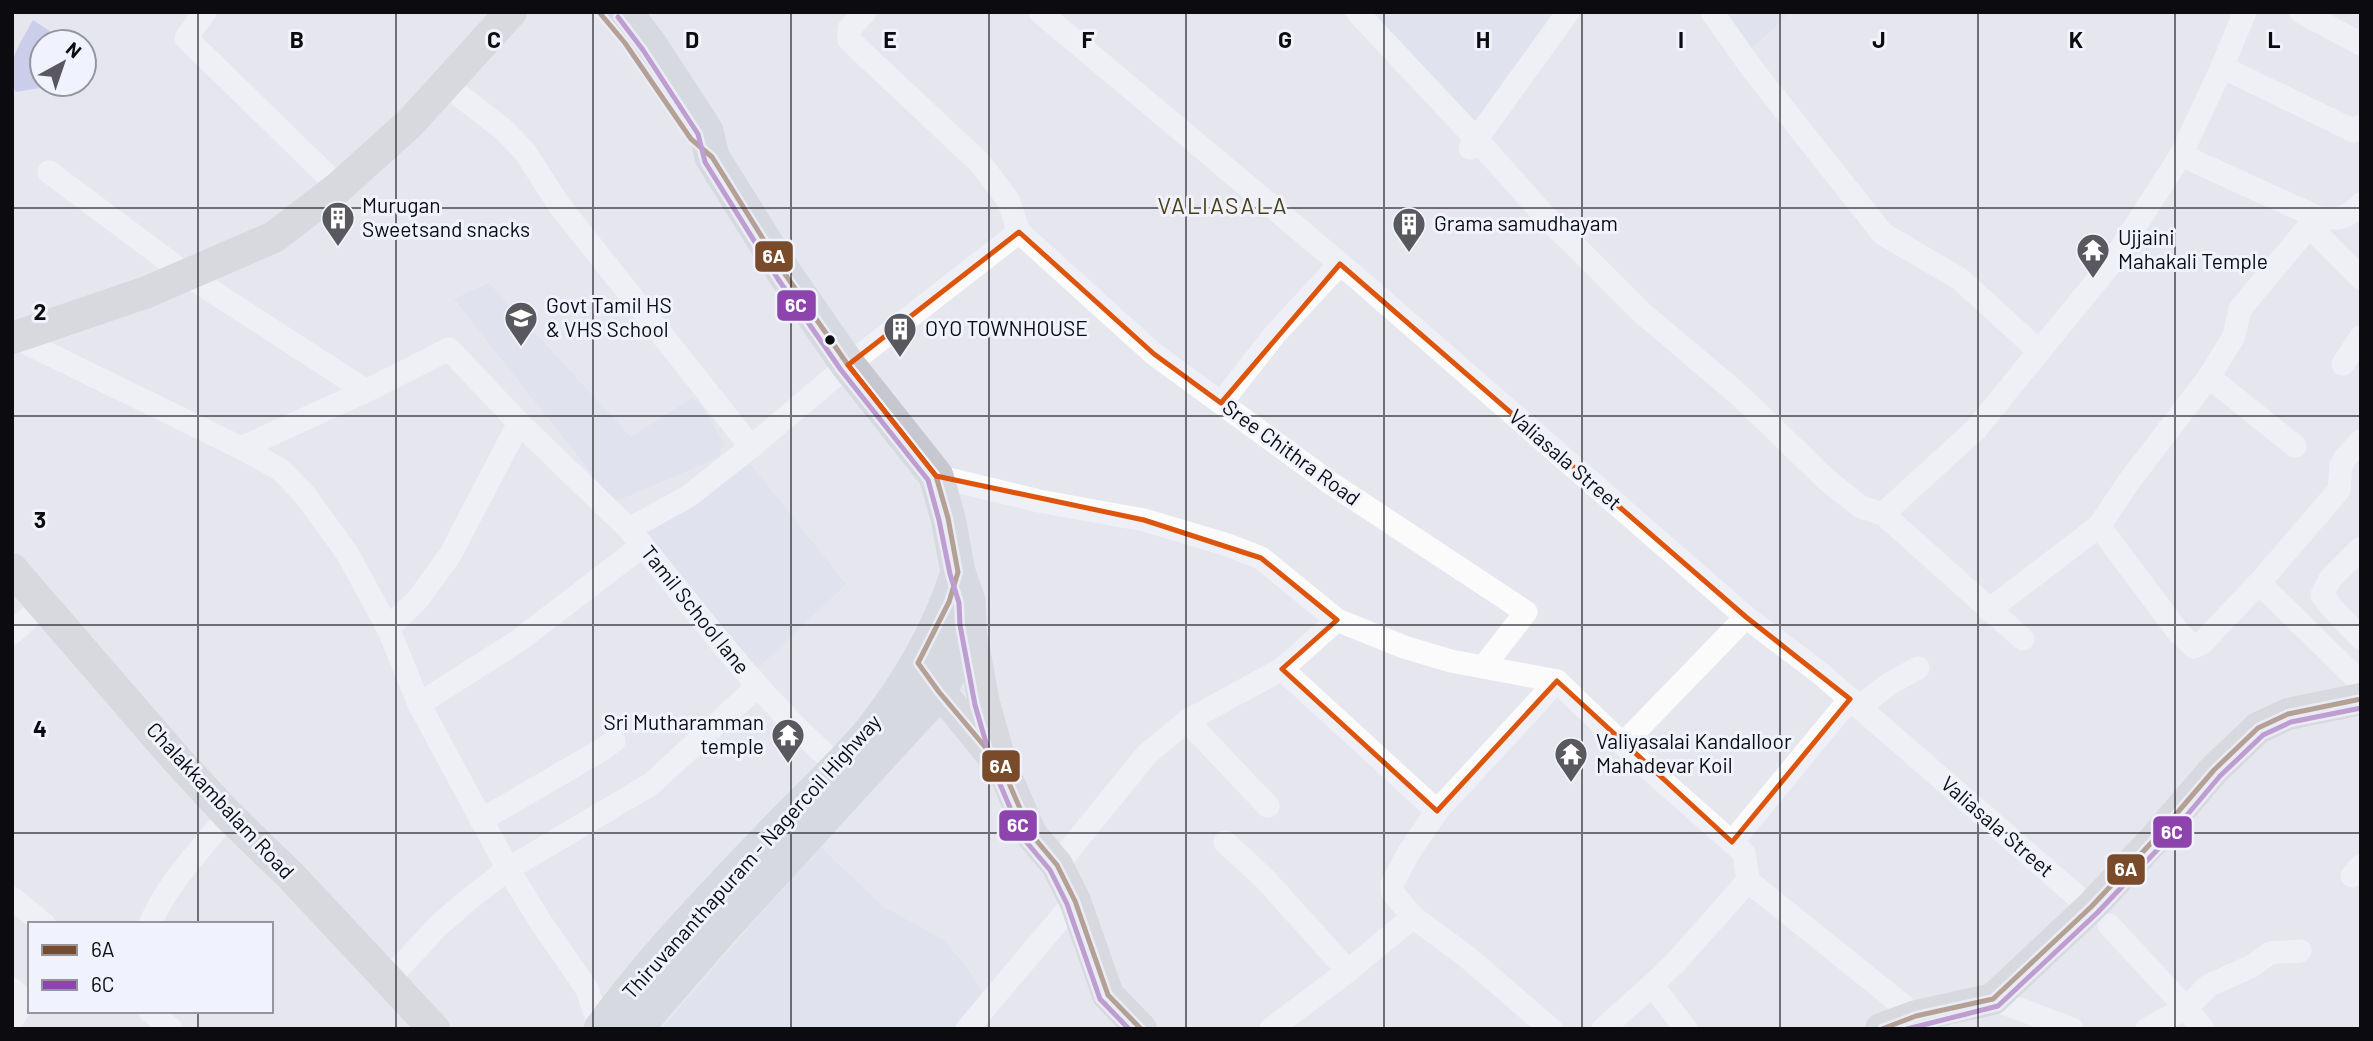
<svg xmlns="http://www.w3.org/2000/svg" width="2373" height="1041" font-family="Barlow,sans-serif">
	<style>
		.built { fill: #d9dceb }
		.water { fill: #a9b0e5 }
		.lines { fill: none; stroke-linecap: round; stroke-linejoin: round }
		.street { stroke: #fbfbfc; stroke-width: 23 }
		.secondary { stroke: #c7c7cb; stroke-width: 32 }
		.primary { stroke: #c6c7cf; stroke-width: 35 }
		.bus-1-casing { stroke: #f0f2fd; stroke-width: 10 }
		.bus-2-casing { stroke: #f0f2fd; stroke-width: 10 }
		.bus-1 { stroke: #7a4b2a; stroke-width: 5 }
		.bus-2 { stroke: #8e44ad; stroke-width: 5 }
		.marked { fill: none; stroke: #dd550c; stroke-width: 5; stroke-linejoin: round }
		.grid { fill: none; stroke: #0b0b10; stroke-width: 2; stroke-opacity: 0.55 }
		.bus-dot { fill: #0b0b10; stroke: #f0f2fd; stroke-width: 2.5 }
		.labels { text-anchor: middle; stroke-width: 6; stroke-linejoin: round; paint-order: stroke }
		.poi-label { font-size: 21px; fill: #0b0b10; stroke: #f0f2fd; text-anchor: start }
		.street-label { font-size: 21px; fill: #0b0b10; stroke: #f0f2fd }
		.neighbourhood-label { font-size: 23px; letter-spacing: 2px; fill: #483f16; stroke: #f0f2fd }
		.grid-label { font-size: 23px; text-anchor: middle; font-weight: bold; fill: #0b0b10; stroke: #f0f2fd; stroke-width: 6; stroke-linejoin: round; paint-order: stroke }
		.line-badge { stroke: #f0f2fd; stroke-width: 2.5 }
		.badge-label { font-size: 19px; text-anchor: middle; font-weight: bold; fill: #fff }
	</style>
	<rect width="100%" height="100%" fill="#e6e7ee"/>
	<g class="built">
		<path d="M1352 12H1560L1468 130Z"/>
		<path d="M1723 12H1791L1749 51Z"/>
		<path d="M489 283 631 437 692 398 702 407 724 442 718 458 614 502 454 299Z"/>
		<path d="M744 456 846 584 757 669 640 527Z"/>
		<path d="M820 846 882 906 944 940 971 973 984 996 955 1029H665L664 1026Z"/>
	</g>
	<path class="water" d="M33 20 66 42H42V84H63L16 92C1 69 22 40 33 20Z"/>
	<g class="lines">
		<g class="street">
			<path d="M205 12 186 38 339 187"/>
			<path d="M865 12 849 29V40L981 164 1008 200 1019 232 1154 354 1329 482 1526 612 1484 666"/>
			<path d="M1040 12 1357 278 1746 617 1820 673 2095 912"/>
			<path d="M1357 12 1478 141 1543 214 1641 312 1738 394 1828 481 1861 507 1883 514 2023 639"/>
			<path d="M1712 12 1753 70 1883 234 1960 279 2039 351"/>
			<path d="M2301 12 2361 44"/>
			<path d="M2222 67 2354 131 2361 126"/>
			<path d="M446 85 504 130 525 152 559 205 751 447"/>
			<path d="M1470 148 1568 12"/>
			<path d="M2181 155 2317 217C2337 220 2347 219 2361 204"/>
			<path d="M49 172 187 275 366 391"/>
			<path d="M2309 226 2361 278"/>
			<path d="M12 336 241 448 281 470 305 495 347 553 388 628 419 704 508 869 540 921 587 989 600 1029"/>
			<path d="M2343 364 2361 337"/>
			<path d="M2209 377 2295 446"/>
			<path d="M1221 403 1275 334 1340 264"/>
			<path d="M241 448 366 391 449 349 519 423 629 529"/>
			<path d="M936 476 1039 501 1144 520 1228 545 1261 558 1337 620"/>
			<path d="M1883 514 1976 429 2112 262 2181 155 2222 67 2245 12"/>
			<path d="M2099 526 2130 480 2209 377 2234 336 2240 309 2317 217"/>
			<path d="M2360 549 2330 579 2322 595 2331 607 2361 638"/>
			<path d="M2259 583 2361 683"/>
			<path d="M1989 610 2099 526 2179 633 2194 647 2201 644 2259 583 2339 490 2341 466 2345 458 2361 441"/>
			<path d="M388 628 418 599 450 555 519 423"/>
			<path d="M12 633 44 604"/>
			<path d="M1282 669 1437 811 1557 681"/>
			<path d="M419 704 518 641 642 546"/>
			<path d="M1859 707 1889 684 1918 668"/>
			<path d="M1187 721 1268 806"/>
			<path d="M1623 744 1746 617"/>
			<path d="M838 766C758 697 696 610 629 529L689 496 751 447 848 365 1019 232"/>
			<path d="M1437 811 1409 852 1392 884 1393 893 1413 917 1466 956 1551 1029"/>
			<path d="M481 820 600 751 614 741"/>
			<path d="M1225 842 1264 878 1348 971"/>
			<path d="M1732 842 1850 699"/>
			<path d="M1057 865 1147 754 1187 721 1282 669 1337 620 1404 647 1451 661 1557 681 1641 762 1744 853 1748 881 1916 1016"/>
			<path d="M2352 876 2361 866"/>
			<path d="M12 898 44 924"/>
			<path d="M150 924C167 883 201 850 228 815"/>
			<path d="M2109 925 2186 1008 2208 986 2252 966 2270 953 2300 951"/>
			<path d="M388 980 439 925 468 900 508 869 651 784 758 686"/>
			<path d="M12 989 22 998 23 1003 12 1020"/>
			<path d="M1993 999 2072 1029"/>
			<path d="M150 1011 171 1029"/>
			<path d="M967 1029 1075 901"/>
			<path d="M1271 1029 1348 971 1413 917"/>
			<path d="M1603 1029 1652 985"/>
			<path d="M1686 1029 1652 985 1675 963 1748 881"/>
			<path d="M2147 1029 2186 1008 2203 1029"/>
		</g>
		<g class="secondary">
			<path d="M12 338 147 292 274 237 339 187 410 123 511 12"/>
			<path d="M12 569 178 761 228 815 291 876 434 1029"/>
			<path d="M969 623 984 703 1002 767 1031 834 1057 865 1075 901 1108 995 1141 1029"/>
			<path d="M925 673 996 760"/>
			<path d="M1881 1029 1916 1016 1993 999 2091 907 2153 841 2214 770 2258 728 2288 714 2361 699"/>
		</g>
		<g class="primary">
			<path d="M625 12 650 45 706 131 712 157 785 274 848 365 936 476 948 518 958 572 968 601 969 623 951 669 939 692 719 932 635 1029"/>
			<path d="M601 1029C654 956 718 891 780 826 811 794 844 764 872 730 909 683 940 629 958 572"/>
		</g>
		<defs>
			<g id="bus-1">
				<path d="M599 12 625 43 691 139 712 157 785 274 848 365 936 476 948 518 958 572 949 602 918 663 939 692 1002 767 1031 834 1057 865 1075 901 1108 995 1141 1029"/>
				<path d="M1882 1029 1916 1016 1993 999 2091 907 2153 841 2214 770 2258 728 2288 714 2361 699"/>
			</g>
			<g id="bus-2">
				<path d="M618 17 643 50 698 134 705 162 778 279 841 370 928 480 939 520 950 574 959 603 960 625 975 705 994 770 1023 838 1050 870 1067 904 1100 999 1129 1029"/>
				<path d="M1907 1029 1998 1006 2097 913 2160 847 2220 776 2263 735 2291 722 2361 708"/>
			</g>
		</defs>
		<use href="#bus-1" class="bus-1-casing"/>
		<use href="#bus-2" class="bus-2-casing"/>
		<use href="#bus-1" class="bus-1"/>
		<use href="#bus-2" class="bus-2"/>
	</g>
	<path d="M0 0H2373V1041H0ZM1019 232 1154 354 1221 403 1340 264 1746 617 1850 699 1732 842 1557 681 1437 811 1282 669 1337 620 1261 558 1144 520 936 476 848 365Z" fill="#e6e7ee" fill-opacity=".55" fill-rule="evenodd"/>
	<path class="marked" d="M1019 232 1154 354 1221 403 1340 264 1746 617 1850 699 1732 842 1557 681 1437 811 1282 669 1337 620 1261 558 1144 520 936 476 848 365Z"/>
	<path class="grid" d="M198 12V924M396 12V1029M593 12V1029M791 12V1029M989 12V1029M1186 12V1029M1384 12V1029M1582 12V1029M1780 12V1029M1978 12V1029M2175 12V1029M12 208H2361M12 416H2361M12 625H2361M12 833H2361M198 1011V1029"/>
	<defs>
		<symbol id="building-pin" viewBox="-11 -11 22 30"><path d="M0 17L-7.5 6A9.5 9.5 0 1 1 7.5 6Z" fill="#58585e" stroke="#f0f2fd"/><path d="M-4-6H4V6H1V3H-1V6H-4ZM-2.5-4.3h1.7v1.8h-1.7ZM.8-4.3h1.7v1.8H.8ZM-2.5-1h1.7V.8h-1.7ZM.8-1h1.7V.8H.8Z" fill="#fff"/></symbol>
		<symbol id="temple-pin" viewBox="-11 -11 22 30"><path d="M0 17L-7.5 6A9.5 9.5 0 1 1 7.5 6Z" fill="#58585e" stroke="#f0f2fd"/><path d="M0-6L5-2H3V0L6.5 2.5H4V6H1.5V3h-3V6H-4V2.5H-6.5L-3 0V-2H-5Z" fill="#fff"/></symbol>
		<symbol id="school-pin" viewBox="-11 -11 22 30"><path d="M0 17L-7.5 6A9.5 9.5 0 1 1 7.5 6Z" fill="#58585e" stroke="#f0f2fd"/><path d="M0-5L7-2L0 1L-7-2ZM-4 1L0 2.5L4 1V4Q0 6-4 4Z" fill="#fff"/></symbol>
	</defs>
	<g fill-rule="evenodd">
		<use href="#building-pin" x="319" y="199" width="38" height="52"/>
		<use href="#building-pin" x="1390" y="205" width="38" height="52"/>
		<use href="#temple-pin" x="2074" y="231" width="38" height="52"/>
		<use href="#school-pin" x="502" y="299" width="38" height="52"/>
		<use href="#building-pin" x="881" y="310" width="38" height="52"/>
		<use href="#temple-pin" x="769" y="716" width="38" height="52"/>
		<use href="#temple-pin" x="1552" y="735" width="38" height="52"/>
	</g>
	<circle class="bus-dot" cx="830" cy="340" r="6"/>
	<g class="labels">
		<g class="poi-label">
			<text x="362" y="213">Murugan<tspan x="362" dy="24">Sweetsand snacks</tspan></text>
			<text x="1434" y="231">Grama samudhayam</text>
			<text x="2118" y="245">Ujjaini<tspan x="2118" dy="24">Mahakali Temple</tspan></text>
			<text x="546" y="313">Govt Tamil HS<tspan x="546" dy="24">&amp; VHS School</tspan></text>
			<text x="925" y="336">OYO TOWNHOUSE</text>
			<text x="764" y="730" text-anchor="end">Sri Mutharamman<tspan x="764" dy="24">temple</tspan></text>
			<text x="1596" y="749">Valiyasalai Kandalloor<tspan x="1596" dy="24">Mahadevar Koil</tspan></text>
		</g>
		<g class="street-label">
			<text transform="translate(1291 453) rotate(36)" y="7">Sree Chithra Road</text>
			<text transform="translate(1565 460) rotate(41)" y="7">Valiasala Street</text>
			<text transform="translate(695 610) rotate(51)" y="7">Tamil School lane</text>
			<text transform="translate(220 801) rotate(47)" y="7">Chalakkambalam Road</text>
			<text transform="translate(1997 827) rotate(41)" y="7">Valiasala Street</text>
			<text transform="translate(752 857) rotate(-48)" y="7">Thiruvananthapuram - Nagercoil Highway</text>
		</g>
		<g class="neighbourhood-label">
			<text x="1223" y="214">VALIASALA</text>
		</g>
	</g>
	<g class="grid-label">
		<text x="297" y="48">B</text>
		<text x="494" y="48">C</text>
		<text x="692" y="48">D</text>
		<text x="890" y="48">E</text>
		<text x="1088" y="48">F</text>
		<text x="1285" y="48">G</text>
		<text x="1483" y="48">H</text>
		<text x="1681" y="48">I</text>
		<text x="1879" y="48">J</text>
		<text x="2076" y="48">K</text>
		<text x="2274" y="48">L</text>
		<text x="40" y="320">2</text>
		<text x="40" y="528">3</text>
		<text x="40" y="737">4</text>
	</g>
	<g class="line-badge">
		<rect x="754" y="240" width="40" height="33" rx="7" fill="#7a4b2a"/>
		<rect x="776" y="289" width="41" height="33" rx="7" fill="#8e44ad"/>
		<rect x="981" y="749" width="40" height="34" rx="7" fill="#7a4b2a"/>
		<rect x="998" y="809" width="40" height="33" rx="7" fill="#8e44ad"/>
		<rect x="2152" y="815" width="41" height="34" rx="7" fill="#8e44ad"/>
		<rect x="2106" y="853" width="40" height="33" rx="7" fill="#7a4b2a"/>
	</g>
	<g class="badge-label">
		<text x="774" y="263">6A</text>
		<text x="796" y="312">6C</text>
		<text x="1001" y="773">6A</text>
		<text x="1018" y="832">6C</text>
		<text x="2172" y="839">6C</text>
		<text x="2126" y="876">6A</text>
	</g>
	<rect width="2373" height="1041" fill="none" stroke="#0b0b10" stroke-width="28"/>
	<rect x="28" y="922" width="245" height="91" fill="#f0f2fd" stroke="#94969e" stroke-width="2"/>
	<rect x="42" y="945" width="35" height="10" fill="#7a4b2a" stroke="#94969e" stroke-width="2"/>
	<text x="91" y="957" font-size="21" fill="#0b0b10">6A</text>
	<rect x="42" y="980" width="35" height="10" fill="#8e44ad" stroke="#94969e" stroke-width="2"/>
	<text x="91" y="992" font-size="21" fill="#0b0b10">6C</text>
	<g transform="translate(63 63) rotate(40)"><circle r="33" fill="#f0f2fd" stroke="#94969e" stroke-width="2"/>
	<path d="M0-5L12 26L0 18L-12 26Z" fill="#58585e"/>
	<text y="-10" font-size="19" font-weight="bold" text-anchor="middle" fill="#0b0b10">N</text>
	</g>
</svg>
